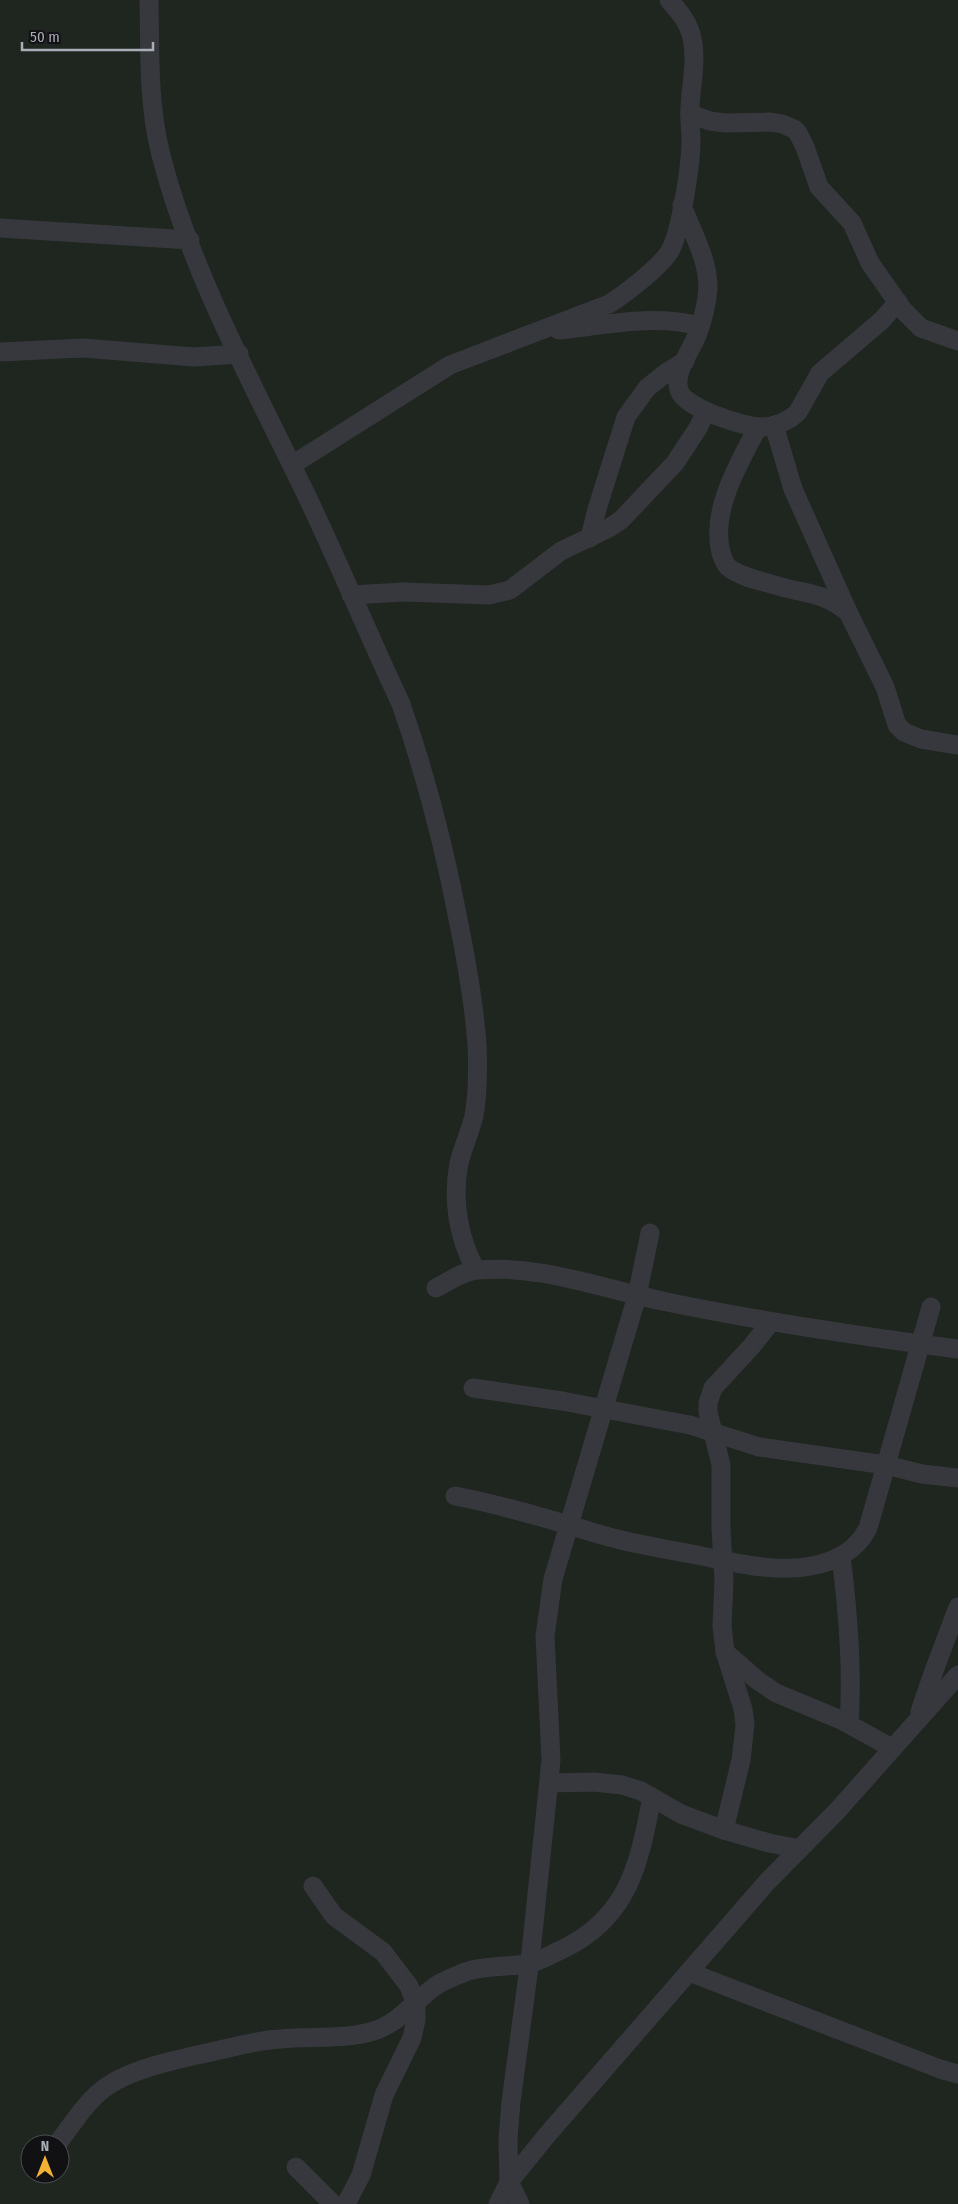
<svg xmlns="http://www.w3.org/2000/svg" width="958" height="2204" font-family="'Fira Sans Condensed',sans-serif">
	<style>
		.green { fill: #1e261f; fill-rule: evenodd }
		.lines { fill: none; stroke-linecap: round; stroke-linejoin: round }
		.minor { stroke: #37383d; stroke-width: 19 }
	</style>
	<rect width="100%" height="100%" fill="#161618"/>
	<path class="green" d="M0 0H958V2204H0ZM30 2144H60V2174H30Z"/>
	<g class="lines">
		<g class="minor">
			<path d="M149 0C150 50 148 102 160 151 188 265 251 381 302 486 337 558 367 632 401 704 426 776 445 850 459 924 467 964 474 1004 477 1044 478 1068 478 1093 474 1116 470 1132 463 1147 459 1163 452 1199 458 1238 476 1270"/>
			<path d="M690 114 710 121 725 123 770 122 782 124 794 129 798 133 805 147 819 187 852 223 870 263 903 310 921 328 958 341"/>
			<path d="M682 205C692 233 708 258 708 288 707 303 703 319 698 333 692 350 673 372 679 390 684 408 742 426 760 427 773 428 789 421 798 412L820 373 881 321 898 302"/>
			<path d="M0 228 190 240"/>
			<path d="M559 330C607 325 652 314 700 326"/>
			<path d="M0 352 83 348 194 357 239 354"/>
			<path d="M774 425 793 489 848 612 885 687 897 725 904 732 921 739 958 745"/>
			<path d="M758 427C739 463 710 511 721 553 723 558 724 563 728 567 740 577 762 581 778 586 809 595 820 591 848 612"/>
			<path d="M292 465 450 365 609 304C625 294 663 265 671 249 681 229 691 164 691 141 691 129 689 118 690 107 691 85 697 60 692 38 689 23 679 11 669 0"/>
			<path d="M590 538 597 509 626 417 647 388 667 372 685 361"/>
			<path d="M351 595 404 592 489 595 510 590 561 551 609 528 621 520 675 463 698 428 706 411"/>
			<path d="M436 1288C448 1282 463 1271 477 1270 542 1264 605 1290 667 1302 763 1322 860 1336 958 1349"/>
			<path d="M473 1388 562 1401 690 1425 759 1447 886 1465 922 1474 958 1478"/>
			<path d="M455 1496C507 1506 558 1522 609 1537 639 1545 671 1550 702 1556 736 1563 776 1573 811 1566 835 1562 857 1550 868 1528L931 1307"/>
			<path d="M841 1556C848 1611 853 1668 849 1724"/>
			<path d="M725 1652 757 1680 776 1693 841 1720 892 1748"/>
			<path d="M920 1712C931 1676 945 1642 958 1607"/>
			<path d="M549 1783 594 1782 622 1785 641 1791 681 1814 724 1830 769 1843 800 1849"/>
			<path d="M724 1830 741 1760 745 1725 743 1709 725 1652 722 1626 724 1581 721 1528V1465L708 1412V1403L713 1388 751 1347 771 1322"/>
			<path d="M313 1886 334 1916 383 1952 409 1986 416 2004V2020L412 2038 384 2095 361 2175 346 2204"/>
			<path d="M689 1972 940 2069 958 2074"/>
			<path d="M57 2144C73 2124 87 2099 109 2085 137 2066 190 2057 224 2049 242 2045 261 2040 280 2039 310 2036 340 2040 370 2032 398 2025 414 2001 437 1985 445 1980 456 1976 465 1972 485 1965 507 1967 528 1964 539 1962 552 1954 563 1949 629 1917 639 1864 652 1797"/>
			<path d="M296 2167 333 2204"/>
			<path d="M498 2204 509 2182 547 2135 767 1882 837 1811 958 1675"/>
			<path d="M520 2204 509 2182 508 2139 511 2102 531 1952 551 1760 545 1636 553 1579 637 1296 650 1233"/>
		</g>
	</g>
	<g transform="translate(45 2159)"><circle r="24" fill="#111113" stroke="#4d4f55"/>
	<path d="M0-4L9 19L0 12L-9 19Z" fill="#f2b134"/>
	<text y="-8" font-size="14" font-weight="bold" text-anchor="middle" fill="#a8adb8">N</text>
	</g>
	<path d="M22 42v8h131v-8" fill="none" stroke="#a8adb8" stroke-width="2.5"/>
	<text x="30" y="42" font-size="15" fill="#a8adb8" stroke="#111113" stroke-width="4" paint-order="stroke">50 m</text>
</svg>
